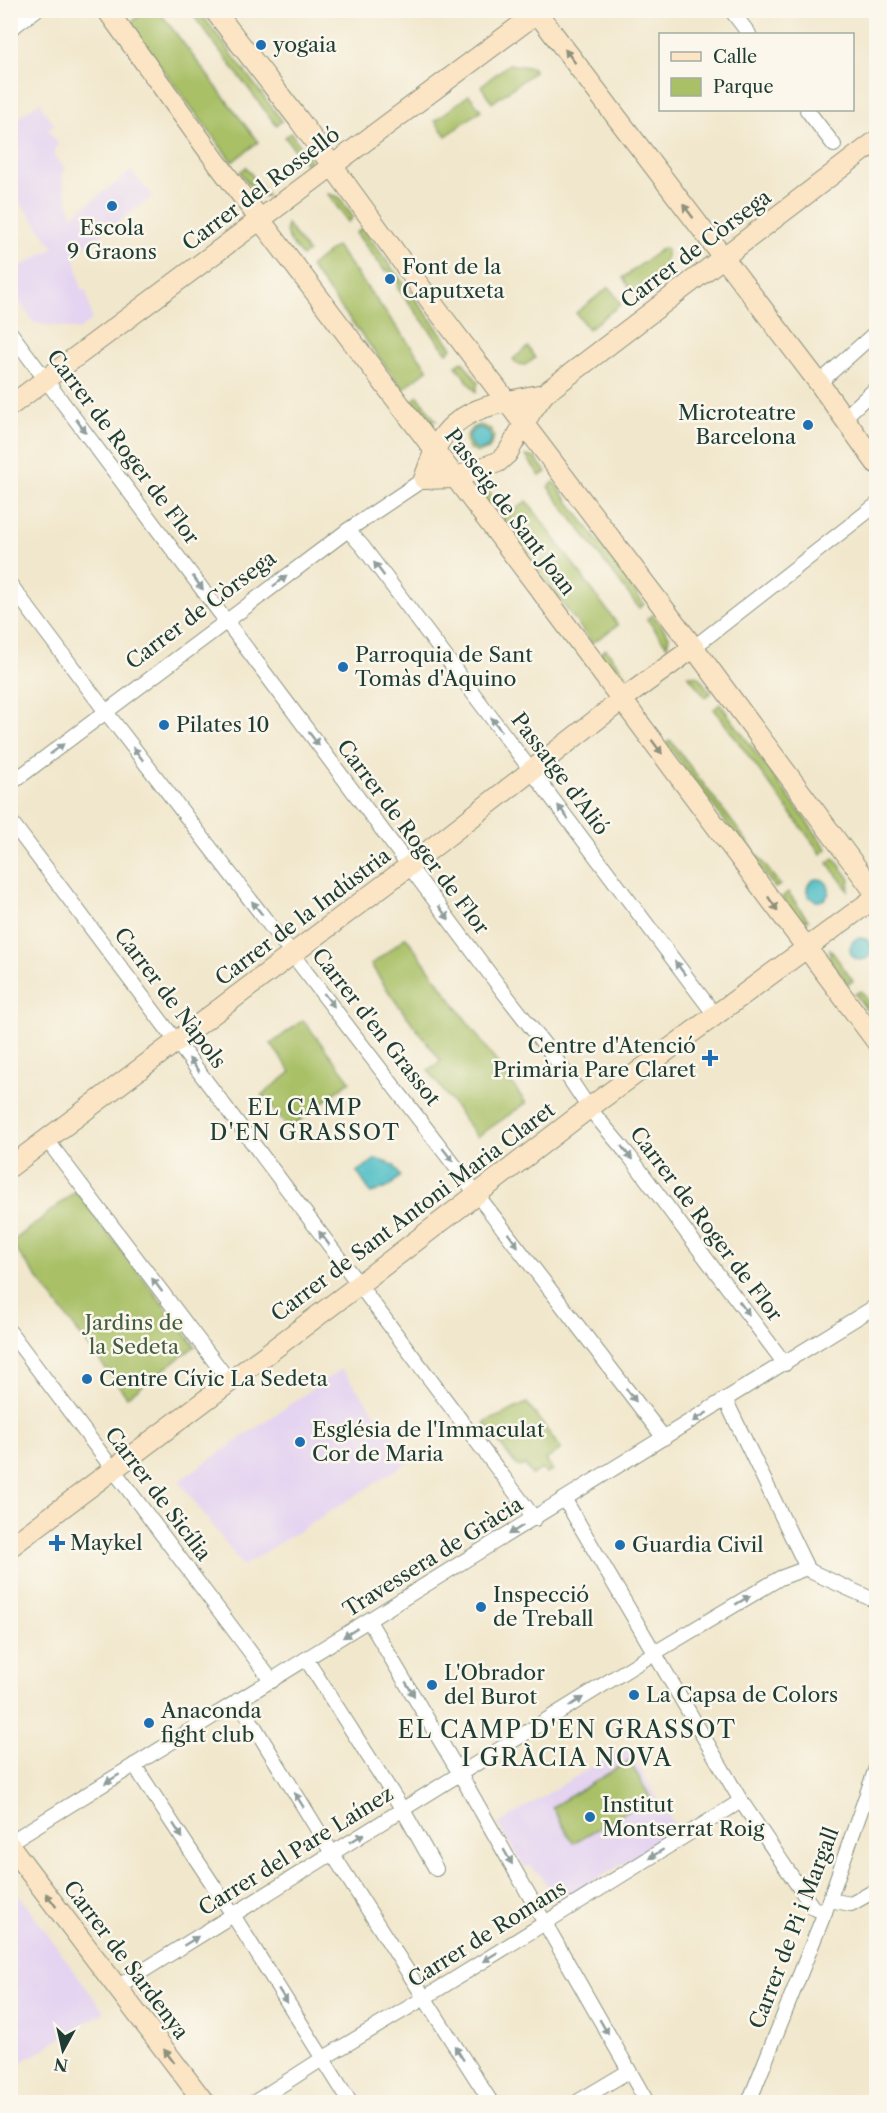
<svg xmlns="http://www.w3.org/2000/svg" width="887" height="2113" font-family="'Libre Caslon Text',serif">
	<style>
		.built { fill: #e4d3f1 }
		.green { fill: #a9c066; stroke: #647e4d; stroke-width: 1.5 }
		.water { fill: #4ebdc5; stroke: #367d7c; stroke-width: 1.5 }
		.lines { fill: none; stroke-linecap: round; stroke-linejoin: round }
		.street-casing { stroke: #889280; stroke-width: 16 }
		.secondary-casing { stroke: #889280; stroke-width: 22 }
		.street { stroke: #fff; stroke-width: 14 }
		.secondary { stroke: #fce5c4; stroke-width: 20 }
		.oneway { fill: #8e917c }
		.oneway2 { fill: #8f9e9a }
		.poi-dot { fill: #1f6fb2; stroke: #fbf7ec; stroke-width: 2 }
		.labels { text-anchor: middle; stroke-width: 5; stroke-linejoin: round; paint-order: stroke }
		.poi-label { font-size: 21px; fill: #1f3d34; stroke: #fbf7ec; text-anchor: start }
		.street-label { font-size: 21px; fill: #1f3d34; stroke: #fbf7ec }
		.park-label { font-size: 21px; fill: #425e40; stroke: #fbf7ec }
		.neighbourhood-label { font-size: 22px; letter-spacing: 1.5px; fill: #1f3d34; stroke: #fbf7ec }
		.quarter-label { font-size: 24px; letter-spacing: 1.5px; fill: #1f3d34; stroke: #fbf7ec }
	</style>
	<rect width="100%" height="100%" fill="#fbf7ec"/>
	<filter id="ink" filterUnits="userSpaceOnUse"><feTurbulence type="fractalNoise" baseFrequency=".0167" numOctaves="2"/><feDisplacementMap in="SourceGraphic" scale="12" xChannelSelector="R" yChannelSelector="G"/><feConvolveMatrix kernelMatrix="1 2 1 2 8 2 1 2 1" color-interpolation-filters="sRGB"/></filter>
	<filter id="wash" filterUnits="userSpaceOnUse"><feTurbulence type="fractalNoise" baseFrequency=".008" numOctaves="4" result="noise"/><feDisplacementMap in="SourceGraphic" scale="24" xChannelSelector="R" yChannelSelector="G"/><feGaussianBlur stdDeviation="1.35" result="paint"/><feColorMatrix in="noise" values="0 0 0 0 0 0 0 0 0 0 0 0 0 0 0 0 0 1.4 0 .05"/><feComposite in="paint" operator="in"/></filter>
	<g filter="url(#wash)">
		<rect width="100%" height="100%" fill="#f1e7cc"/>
		<g class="built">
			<path d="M41 101 44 111 55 125 48 130 59 145 54 149 55 156 66 170 61 175 72 216 131 171 153 196 74 254 82 291 86 290 92 319 79 330 34 323 11 290V271L54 248 11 189V123Z"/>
			<path d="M341 1369 412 1460 243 1566 179 1481Z"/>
			<path d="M626 1746 678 1831 558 1902 539 1873 537 1874 530 1865 525 1868 498 1824Z"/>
			<path d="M11 1891H16L104 2012 11 2069Z"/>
		</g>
		<g class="green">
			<path d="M145 11H159L258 142 232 162 129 24Z"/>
			<path d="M190 11H199L282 121 276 125Z"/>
			<path d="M509 64 533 68 534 72 492 103 481 86Z"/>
			<path d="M469 95 481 110 446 136 435 121Z"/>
			<path d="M291 133 310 159 307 166 285 137Z"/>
			<path d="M246 167 267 196 257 195 240 172Z"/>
			<path d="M328 194 339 197 353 217 348 222Z"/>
			<path d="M287 224 308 252 302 256C295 247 283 237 287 224Z"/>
			<path d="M362 228 452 348 447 353 397 287 399 284 388 270 385 271 356 233Z"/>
			<path d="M336 246 428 369 403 389 310 267Z"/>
			<path d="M663 248 667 250 664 273 635 295 623 278Z"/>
			<path d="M609 287 621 304 588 329 576 313Z"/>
			<path d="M528 347 535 358 525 365 517 364 513 359Z"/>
			<path d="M462 361 478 382 476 392 456 366Z"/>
			<path d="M418 396 436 421H428L412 401Z"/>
			<path d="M480 425 491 429 494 437 489 449 478 453 470 450C462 439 467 429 480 425Z"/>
			<path d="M526 456 535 458 546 472 540 476Z"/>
			<path d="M554 482 644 604 639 608 548 487Z"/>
			<path d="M485 486 499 506 493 511C487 502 481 497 485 486Z"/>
			<path d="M527 501 618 625 592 643 501 521Z"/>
			<path d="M653 615 669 636 667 646 647 619Z"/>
			<path d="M606 649 626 676 616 675 600 653Z"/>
			<path d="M688 675 698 676 711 693 705 697Z"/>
			<path d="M720 704 827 849 821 854 714 709Z"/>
			<path d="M670 740 780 885 775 888 666 743Z"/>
			<path d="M834 858 850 879 848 890 828 863Z"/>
			<path d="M788 892 808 920H799L782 897Z"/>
			<path d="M406 937 526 1103 477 1137 428 1070 441 1061 391 995 371 965Z"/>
			<path d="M830 949 853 981 848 984 829 958Z"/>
			<path d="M861 991 876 1011V1022L855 994Z"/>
			<path d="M303 1020 350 1081 289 1129 262 1095 291 1072 271 1044Z"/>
			<path d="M76 1191 195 1346 127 1397 11 1243Z"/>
			<path d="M527 1403 561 1449 546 1460 553 1470 546 1474 542 1469 532 1475 525 1465 521 1467 517 1466 484 1423Z"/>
			<path d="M629 1761 651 1798 573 1843 552 1807Z"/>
		</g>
		<g class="water">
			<circle cx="480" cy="439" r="11"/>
			<circle cx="818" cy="890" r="11"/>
			<circle cx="861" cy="949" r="11"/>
			<path d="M376 1159 394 1165 400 1176 389 1187 371 1193 357 1172Z"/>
		</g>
	</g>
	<g filter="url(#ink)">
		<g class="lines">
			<defs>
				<g id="street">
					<path d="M731 10 749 34"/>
					<path d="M10 29 36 10"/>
					<path d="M807 110 834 145"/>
					<path d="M10 332 495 981 561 1066 589 1108 630 1157 785 1364"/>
					<path d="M819 383 876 332"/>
					<path d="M845 417 876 388"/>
					<path d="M348 530 363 547 715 1015"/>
					<path d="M10 584 106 712 664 1438"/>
					<path d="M693 648 876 505"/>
					<path d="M10 784 348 530 424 479"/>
					<path d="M10 820 535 1519"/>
					<path d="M47 1140 230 1382"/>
					<path d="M10 1332 272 1681"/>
					<path d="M726 1401 807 1568 812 1572 876 1601"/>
					<path d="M565 1500 741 1801 813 1908 825 1912"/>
					<path d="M369 1621 460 1774 647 2102"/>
					<path d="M306 1659 403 1810 436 1869"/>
					<path d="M238 1700 332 1853 491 2102"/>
					<path d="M134 1765 233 1915 350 2102"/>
					<path d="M10 1842 876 1306"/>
					<path d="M829 1900 851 1904 876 1890"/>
					<path d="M117 1987 651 1655 780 1578 807 1568"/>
					<path d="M255 2102 322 2059 416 2003 741 1801"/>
					<path d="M577 2102 629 2071"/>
					<path d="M749 2102 825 1912 876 1768"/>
				</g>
				<g id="secondary">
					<path d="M107 10 218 164 541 591 876 1041"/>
					<path d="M214 10 299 120 435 307 700 656 876 894"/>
					<path d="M535 10 819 383 876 463"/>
					<path d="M544 394C505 402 460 405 438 444 432 455 428 468 424 479L454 478 498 462 507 454 531 412 544 394 876 141"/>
					<path d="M10 406 541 10"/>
					<path d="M10 1167 409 866 627 696 693 648"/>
					<path d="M10 1547 348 1293 589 1108 876 897"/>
					<path d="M10 1846 204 2102"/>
				</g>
			</defs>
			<use href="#street" class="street-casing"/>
			<use href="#secondary" class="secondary-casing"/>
			<use href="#street" class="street"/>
			<use href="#secondary" class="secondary"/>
		</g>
		<defs><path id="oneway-solid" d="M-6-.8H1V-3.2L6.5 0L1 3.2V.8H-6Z" transform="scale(1.5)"/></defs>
		<g class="oneway">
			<use href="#oneway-solid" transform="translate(570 56) rotate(-127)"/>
			<use href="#oneway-solid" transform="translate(688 211) rotate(-127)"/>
			<use href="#oneway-solid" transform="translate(657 747) rotate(53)"/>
			<use href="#oneway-solid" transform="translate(773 904) rotate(56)"/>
			<use href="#oneway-solid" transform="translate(51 1900) rotate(-127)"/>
			<use href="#oneway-solid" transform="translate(169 2056) rotate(-127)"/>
		</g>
		<g class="oneway2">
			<use href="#oneway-solid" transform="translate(81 426) rotate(53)"/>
			<use href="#oneway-solid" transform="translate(379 569) rotate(-127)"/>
			<use href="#oneway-solid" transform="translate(280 581) rotate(-37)"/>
			<use href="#oneway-solid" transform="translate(198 583) rotate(53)"/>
			<use href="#oneway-solid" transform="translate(496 724) rotate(-127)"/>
			<use href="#oneway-solid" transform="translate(314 739) rotate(53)"/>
			<use href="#oneway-solid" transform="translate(57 749) rotate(-37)"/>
			<use href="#oneway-solid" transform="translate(138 754) rotate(-128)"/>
			<use href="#oneway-solid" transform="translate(563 812) rotate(-127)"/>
			<use href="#oneway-solid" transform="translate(257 908) rotate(-128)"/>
			<use href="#oneway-solid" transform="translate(444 913) rotate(53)"/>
			<use href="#oneway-solid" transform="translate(680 968) rotate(-127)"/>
			<use href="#oneway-solid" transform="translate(329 1000) rotate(52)"/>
			<use href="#oneway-solid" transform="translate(194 1065) rotate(-127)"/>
			<use href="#oneway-solid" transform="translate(627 1153) rotate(51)"/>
			<use href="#oneway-solid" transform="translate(448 1155) rotate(52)"/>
			<use href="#oneway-solid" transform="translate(324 1238) rotate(-127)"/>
			<use href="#oneway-solid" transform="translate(513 1240) rotate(53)"/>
			<use href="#oneway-solid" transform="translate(157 1285) rotate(-127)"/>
			<use href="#oneway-solid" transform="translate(744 1308) rotate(53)"/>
			<use href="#oneway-solid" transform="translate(631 1395) rotate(53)"/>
			<use href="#oneway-solid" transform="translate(700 1417) rotate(148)"/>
			<use href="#oneway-solid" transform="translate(516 1530) rotate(148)"/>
			<use href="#oneway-solid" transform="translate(743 1600) rotate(-31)"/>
			<use href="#oneway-solid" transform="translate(350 1633) rotate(148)"/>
			<use href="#oneway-solid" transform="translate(410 1689) rotate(59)"/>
			<use href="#oneway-solid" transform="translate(576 1702) rotate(-32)"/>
			<use href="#oneway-solid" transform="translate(112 1779) rotate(148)"/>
			<use href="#oneway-solid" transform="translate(299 1800) rotate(-122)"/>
			<use href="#oneway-solid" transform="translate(178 1831) rotate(57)"/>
			<use href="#oneway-solid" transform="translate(357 1838) rotate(-32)"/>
			<use href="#oneway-solid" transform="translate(656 1854) rotate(148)"/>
			<use href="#oneway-solid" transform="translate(508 1857) rotate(60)"/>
			<use href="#oneway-solid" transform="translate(191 1941) rotate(-32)"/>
			<use href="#oneway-solid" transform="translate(490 1957) rotate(148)"/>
			<use href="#oneway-solid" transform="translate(283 1996) rotate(58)"/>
			<use href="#oneway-solid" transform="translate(604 2027) rotate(60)"/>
			<use href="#oneway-solid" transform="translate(459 2053) rotate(-123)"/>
		</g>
	</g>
	<g class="poi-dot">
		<circle cx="261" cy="45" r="6"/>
		<circle cx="112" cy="206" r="6"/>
		<circle cx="390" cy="279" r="6"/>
		<circle cx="808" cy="425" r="6"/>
		<circle cx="343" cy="667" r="6"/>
		<circle cx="164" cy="725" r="6"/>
		<path d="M707 1049h6v6h6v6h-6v6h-6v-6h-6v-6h6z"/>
		<circle cx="87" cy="1379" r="6"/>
		<circle cx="300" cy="1442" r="6"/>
		<path d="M54 1534h6v6h6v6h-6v6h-6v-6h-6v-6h6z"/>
		<circle cx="620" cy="1545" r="6"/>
		<circle cx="481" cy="1607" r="6"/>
		<circle cx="432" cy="1685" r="6"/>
		<circle cx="634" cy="1695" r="6"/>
		<circle cx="149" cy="1723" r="6"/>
		<circle cx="590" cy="1817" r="6"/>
	</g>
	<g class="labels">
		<g class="poi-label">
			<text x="273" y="52">yogaia</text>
			<text x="112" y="235" text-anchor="middle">Escola<tspan x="112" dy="24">9 Graons</tspan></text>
			<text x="402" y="274">Font de la<tspan x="402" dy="24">Caputxeta</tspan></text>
			<text x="796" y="420" text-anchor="end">Microteatre<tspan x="796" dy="24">Barcelona</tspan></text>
			<text x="355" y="662">Parroquia de Sant<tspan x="355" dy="24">Tomàs d'Aquino</tspan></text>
			<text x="176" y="732">Pilates 10</text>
			<text x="696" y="1053" text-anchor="end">Centre d'Atenció<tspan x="696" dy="24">Primària Pare Claret</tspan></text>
			<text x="99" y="1386">Centre Cívic La Sedeta</text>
			<text x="312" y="1437">Església de l'Immaculat<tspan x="312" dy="24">Cor de Maria</tspan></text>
			<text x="70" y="1550">Maykel</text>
			<text x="632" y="1552">Guardia Civil</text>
			<text x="493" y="1602">Inspecció<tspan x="493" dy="24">de Treball</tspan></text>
			<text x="444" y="1680">L'Obrador<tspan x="444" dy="24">del Burot</tspan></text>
			<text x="646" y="1702">La Capsa de Colors</text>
			<text x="161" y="1718">Anaconda<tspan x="161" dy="24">fight club</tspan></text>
			<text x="602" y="1812">Institut<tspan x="602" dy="24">Montserrat Roig</tspan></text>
		</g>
		<g class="street-label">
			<text transform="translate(261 189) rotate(-37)" y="7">Carrer del Rosselló</text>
			<text transform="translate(696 249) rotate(-37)" y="7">Carrer de Còrsega</text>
			<text transform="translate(123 447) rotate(53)" y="7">Carrer de Roger de Flor</text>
			<text transform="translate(510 512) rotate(53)" y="7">Passeig de Sant Joan</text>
			<text transform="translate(201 610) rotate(-37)" y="7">Carrer de Còrsega</text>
			<text transform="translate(560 774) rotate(53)" y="7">Passatge d'Alió</text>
			<text transform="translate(413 837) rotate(53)" y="7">Carrer de Roger de Flor</text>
			<text transform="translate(303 917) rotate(-37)" y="7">Carrer de la Indústria</text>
			<text transform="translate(170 998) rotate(53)" y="7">Carrer de Nàpols</text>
			<text transform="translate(376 1027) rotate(52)" y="7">Carrer d'en Grassot</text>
			<text transform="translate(413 1212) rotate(-37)" y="7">Carrer de Sant Antoni Maria Claret</text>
			<text transform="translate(706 1224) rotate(53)" y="7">Carrer de Roger de Flor</text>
			<text transform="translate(158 1494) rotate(53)" y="7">Carrer de Sicília</text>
			<text transform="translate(433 1557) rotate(-32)" y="7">Travessera de Gràcia</text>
			<text transform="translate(296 1851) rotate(-32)" y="7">Carrer del Pare Laínez</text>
			<text transform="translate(794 1928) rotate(-69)" y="7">Carrer de Pi i Margall</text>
			<text transform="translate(487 1934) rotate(-32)" y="7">Carrer de Romans</text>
			<text transform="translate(126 1960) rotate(53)" y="7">Carrer de Sardenya</text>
		</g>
		<g class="park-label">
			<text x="134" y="1330">Jardins de<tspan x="134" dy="24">la Sedeta</tspan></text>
		</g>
		<g class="neighbourhood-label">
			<text x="305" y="1115">EL CAMP<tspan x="305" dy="25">D'EN GRASSOT</tspan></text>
		</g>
		<g class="quarter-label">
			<text x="567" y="1738">EL CAMP D'EN GRASSOT<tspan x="567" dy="28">I GRÀCIA NOVA</tspan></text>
		</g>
	</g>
	<rect width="887" height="2113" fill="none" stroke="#fbf7ec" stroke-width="36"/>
	<rect x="659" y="33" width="195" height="78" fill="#fbf7ec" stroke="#a3ada2" stroke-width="1.5"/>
	<rect x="671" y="52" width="30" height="9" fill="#fce5c4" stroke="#a3ada2" stroke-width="1.5"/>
	<text x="713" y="63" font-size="18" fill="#1f3d34">Calle</text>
	<rect x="671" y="78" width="30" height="18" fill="#a9c066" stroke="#a3ada2" stroke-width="1.5"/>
	<text x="713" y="93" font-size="18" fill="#1f3d34">Parque</text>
	<g transform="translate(63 2050) rotate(188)" stroke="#fbf7ec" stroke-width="4.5" paint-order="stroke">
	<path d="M0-4.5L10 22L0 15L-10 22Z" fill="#1f3d34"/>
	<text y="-9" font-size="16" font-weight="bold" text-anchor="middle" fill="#1f3d34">N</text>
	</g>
</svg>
